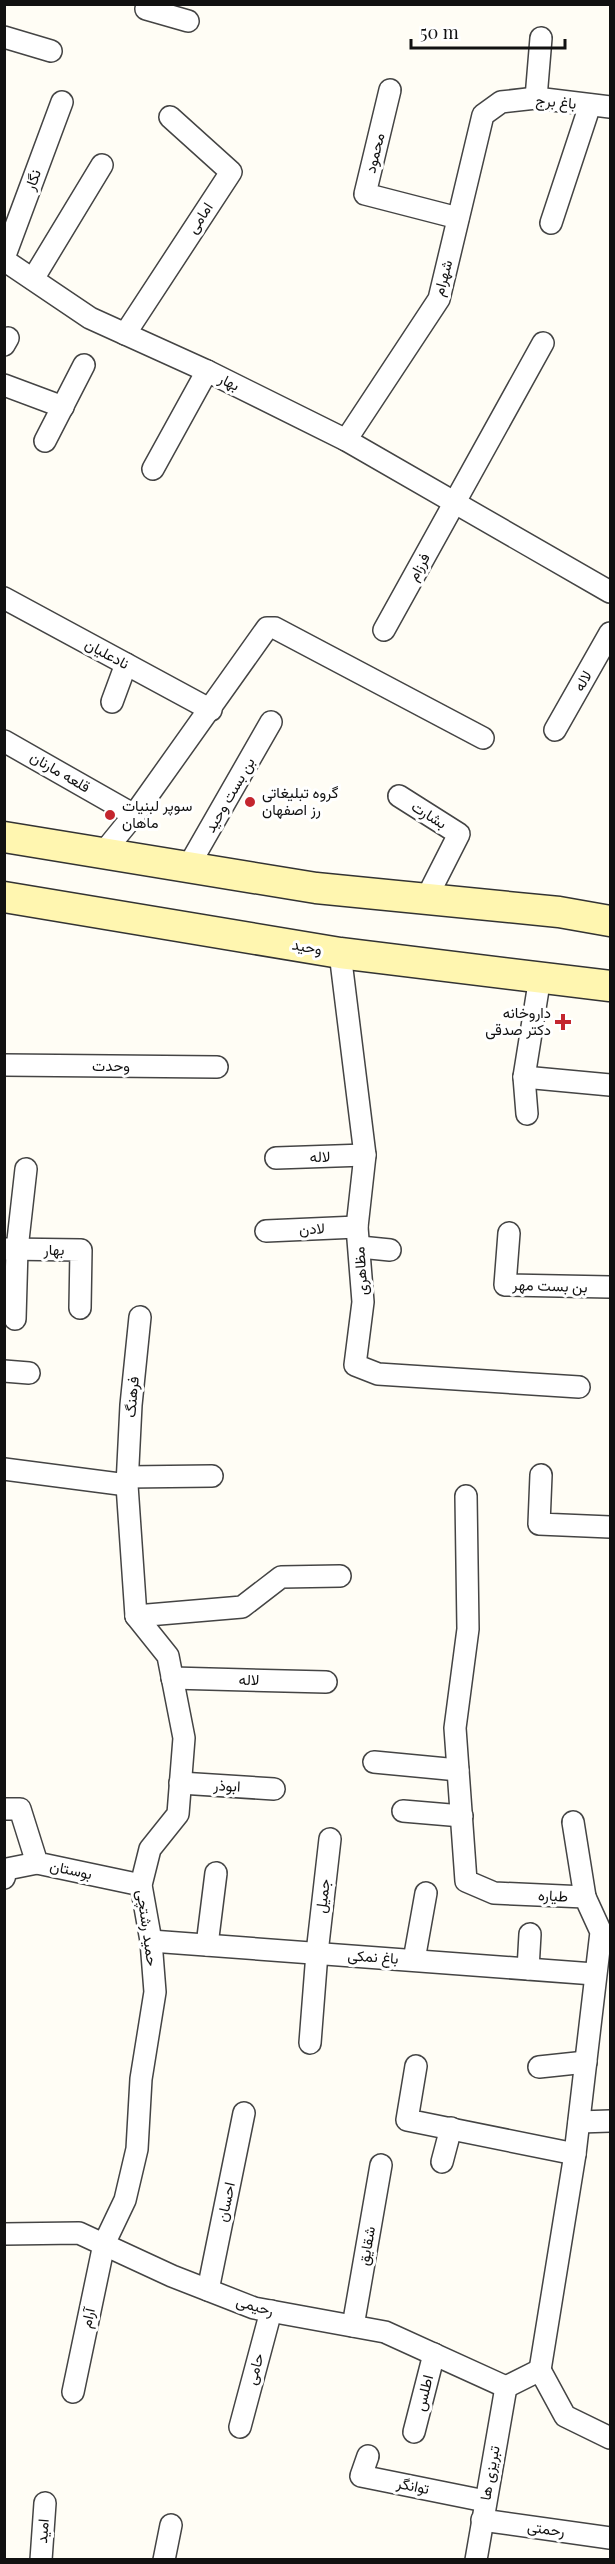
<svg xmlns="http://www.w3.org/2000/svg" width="615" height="2564" font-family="'Playfair Display',Vazirmatn,serif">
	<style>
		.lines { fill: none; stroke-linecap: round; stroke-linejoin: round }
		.street-casing { stroke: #444; stroke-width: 24 }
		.secondary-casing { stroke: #333; stroke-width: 33 }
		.street { stroke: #fff; stroke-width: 21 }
		.secondary { stroke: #fff6b0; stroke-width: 30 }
		.poi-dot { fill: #c4262e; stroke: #fff; stroke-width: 2 }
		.labels { text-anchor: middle; stroke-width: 6; stroke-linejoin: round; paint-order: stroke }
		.street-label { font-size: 15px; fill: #111; stroke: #fff }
		.poi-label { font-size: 15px; fill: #111; stroke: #fff; text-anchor: start }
	</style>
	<rect width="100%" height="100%" fill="#fffdf5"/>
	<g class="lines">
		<defs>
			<g id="street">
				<path d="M147 4 146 9 188 21"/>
				<path d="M4 37 51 51"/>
				<path d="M390 90 365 194 458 218"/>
				<path d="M536 98 541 38"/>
				<path d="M551 223 590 105"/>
				<path d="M4 258 62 102"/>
				<path d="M4 260 90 318 207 371 346 440 610 592"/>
				<path d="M33 279 102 165"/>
				<path d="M125 334 231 172 170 117"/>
				<path d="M4 345 8 338"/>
				<path d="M4 385 63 407"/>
				<path d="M346 440 439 299 483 115 501 102 536 98 610 107"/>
				<path d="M45 441 84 365"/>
				<path d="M153 469 207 371"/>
				<path d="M4 598 211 710"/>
				<path d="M384 630 543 343"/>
				<path d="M112 702 126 664"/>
				<path d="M555 730 610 633"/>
				<path d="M4 741 134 815 103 853"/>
				<path d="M399 796 459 834 426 899"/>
				<path d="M134 815 267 628H275L483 738"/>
				<path d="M188 867 271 722"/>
				<path d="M340 953 365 1155 357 1227 363 1302 355 1365 378 1374 579 1387"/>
				<path d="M4 1065 217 1067"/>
				<path d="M524 1077 610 1085"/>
				<path d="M527 1114 524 1077 540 977"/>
				<path d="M276 1158 365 1155"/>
				<path d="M266 1231 357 1227"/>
				<path d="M509 1233 505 1285 610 1287"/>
				<path d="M360 1247 390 1250"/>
				<path d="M5 1249 81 1250 80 1308"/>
				<path d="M15 1319 17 1249 26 1169"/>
				<path d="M4 1371 29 1373"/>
				<path d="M4 1469 127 1485"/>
				<path d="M541 1475 539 1524 610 1527"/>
				<path d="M127 1477 212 1476"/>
				<path d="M466 1496 468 1629 455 1728 466 1881 494 1893 585 1897 601 1932 575 2154 540 2370"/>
				<path d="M136 1616 242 1607 281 1577 340 1576"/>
				<path d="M172 1678 326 1682"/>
				<path d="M374 1762 458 1770"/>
				<path d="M180 1783 274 1789"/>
				<path d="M4 1809H20L37 1863 141 1885"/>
				<path d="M403 1811 462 1816"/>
				<path d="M573 1822 585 1897"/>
				<path d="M4 1878 7 1869 37 1863"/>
				<path d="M151 1941 594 1974"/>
				<path d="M207 1945 216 1873"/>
				<path d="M414 1960 426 1893"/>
				<path d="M528 1969 530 1934"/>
				<path d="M310 2043 317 1953 330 1839"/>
				<path d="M416 2066 407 2120 575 2154"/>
				<path d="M539 2067 586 2062"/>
				<path d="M579 2122 610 2121"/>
				<path d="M442 2162 451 2128"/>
				<path d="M4 2234 79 2233 172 2276 254 2308 385 2332 506 2387"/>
				<path d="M208 2290 244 2113"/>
				<path d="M353 2326 381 2165"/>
				<path d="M506 2387 540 2370 565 2416 610 2438"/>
				<path d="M73 2392 104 2244 125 2200 137 2149 141 2079 155 1992 151 1941 141 1885 150 1849 178 1814 184 1738 168 1656 136 1616 127 1485 131 1405 140 1317"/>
				<path d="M240 2427 271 2311"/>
				<path d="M414 2432 434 2354"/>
				<path d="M368 2456 361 2476 485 2501"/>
				<path d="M482 2520 610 2538"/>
				<path d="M41 2560 45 2503"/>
				<path d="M164 2560 171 2525"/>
				<path d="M476 2560 506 2387"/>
			</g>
			<g id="secondary">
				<path d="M4 837 316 888 559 912 610 921"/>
				<path d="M4 897 340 953 610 986"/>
			</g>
		</defs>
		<use href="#street" class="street-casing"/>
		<use href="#secondary" class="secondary-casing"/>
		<use href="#street" class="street"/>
		<use href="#secondary" class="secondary"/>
	</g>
	<g class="poi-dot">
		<circle cx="250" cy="802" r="6"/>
		<circle cx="110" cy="815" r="6"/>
		<path d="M560 1013h6v6h6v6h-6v6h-6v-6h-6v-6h6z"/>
	</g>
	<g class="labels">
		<g class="street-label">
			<text transform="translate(556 102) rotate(5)" y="5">باغ برج</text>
			<text transform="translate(375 153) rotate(-76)" y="5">محمود</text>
			<text transform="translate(33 180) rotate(-70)" y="5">نگار</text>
			<text transform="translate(200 218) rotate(-57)" y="5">امامی</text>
			<text transform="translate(443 278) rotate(-75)" y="5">شهرام</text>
			<text transform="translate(229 382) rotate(26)" y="5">بهار</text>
			<text transform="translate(419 567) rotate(-61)" y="5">فرزام</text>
			<text transform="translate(107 654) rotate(28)" y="5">نادعلیان</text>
			<text transform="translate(583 681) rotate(-60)" y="5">لاله</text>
			<text transform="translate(60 772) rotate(30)" y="5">قلعه مارنان</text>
			<text transform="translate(230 795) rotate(-60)" y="5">بن بست وحید</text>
			<text transform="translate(429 815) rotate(32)" y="5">بشارت</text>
			<text transform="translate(307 947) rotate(10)" y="5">وحید</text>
			<text x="111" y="1071">وحدت</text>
			<text transform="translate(320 1157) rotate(-2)" y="5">لاله</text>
			<text transform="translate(312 1229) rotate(-2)" y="5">لادن</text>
			<text x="54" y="1255">بهار</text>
			<text transform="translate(361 1271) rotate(-94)" y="5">مظاهری</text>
			<text transform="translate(550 1286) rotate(2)" y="5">بن بست مهر</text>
			<text transform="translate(132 1397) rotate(-85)" y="5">فرهنگ</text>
			<text transform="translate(249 1680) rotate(1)" y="5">لاله</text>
			<text transform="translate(227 1786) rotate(3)" y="5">ابوذر</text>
			<text transform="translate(71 1870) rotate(12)" y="5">بوستان</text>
			<text transform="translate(323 1896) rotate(-83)" y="5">جمیل</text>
			<text transform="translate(553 1896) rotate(3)" y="5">طیاره</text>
			<text transform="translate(147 1928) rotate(82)" y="5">حمید رشتچی</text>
			<text transform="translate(373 1957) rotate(4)" y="5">باغ نمکی</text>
			<text transform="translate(226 2202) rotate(-78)" y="5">احسان</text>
			<text transform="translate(367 2246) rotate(-80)" y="5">شقایق</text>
			<text transform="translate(255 2306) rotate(16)" y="5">رحیمی</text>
			<text transform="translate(88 2318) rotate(-78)" y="5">آرام</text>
			<text transform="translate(255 2369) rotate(-75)" y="5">حامی</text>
			<text transform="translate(424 2393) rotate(-76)" y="5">اطلس</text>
			<text transform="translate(490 2473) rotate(-80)" y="5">تبریزی ها</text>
			<text transform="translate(413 2486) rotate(11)" y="5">توانگر</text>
			<text transform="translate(546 2529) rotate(8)" y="5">رحمتی</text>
			<text transform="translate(43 2531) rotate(-86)" y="5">امید</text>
		</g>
		<g class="poi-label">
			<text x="262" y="798">گروه تبلیغاتی<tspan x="262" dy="17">رز اصفهان</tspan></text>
			<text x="122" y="811">سوپر لبنیات<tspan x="122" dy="17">ماهان</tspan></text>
			<text x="551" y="1018" text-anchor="end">داروخانه<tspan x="551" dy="17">دکتر صدقی</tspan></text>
		</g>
	</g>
	<rect width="615" height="2564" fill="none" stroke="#111111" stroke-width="12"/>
	<path d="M411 39v9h154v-9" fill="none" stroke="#111111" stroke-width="3"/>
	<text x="420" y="39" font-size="18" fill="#111111" stroke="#ffffff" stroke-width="4.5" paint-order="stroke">50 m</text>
</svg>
